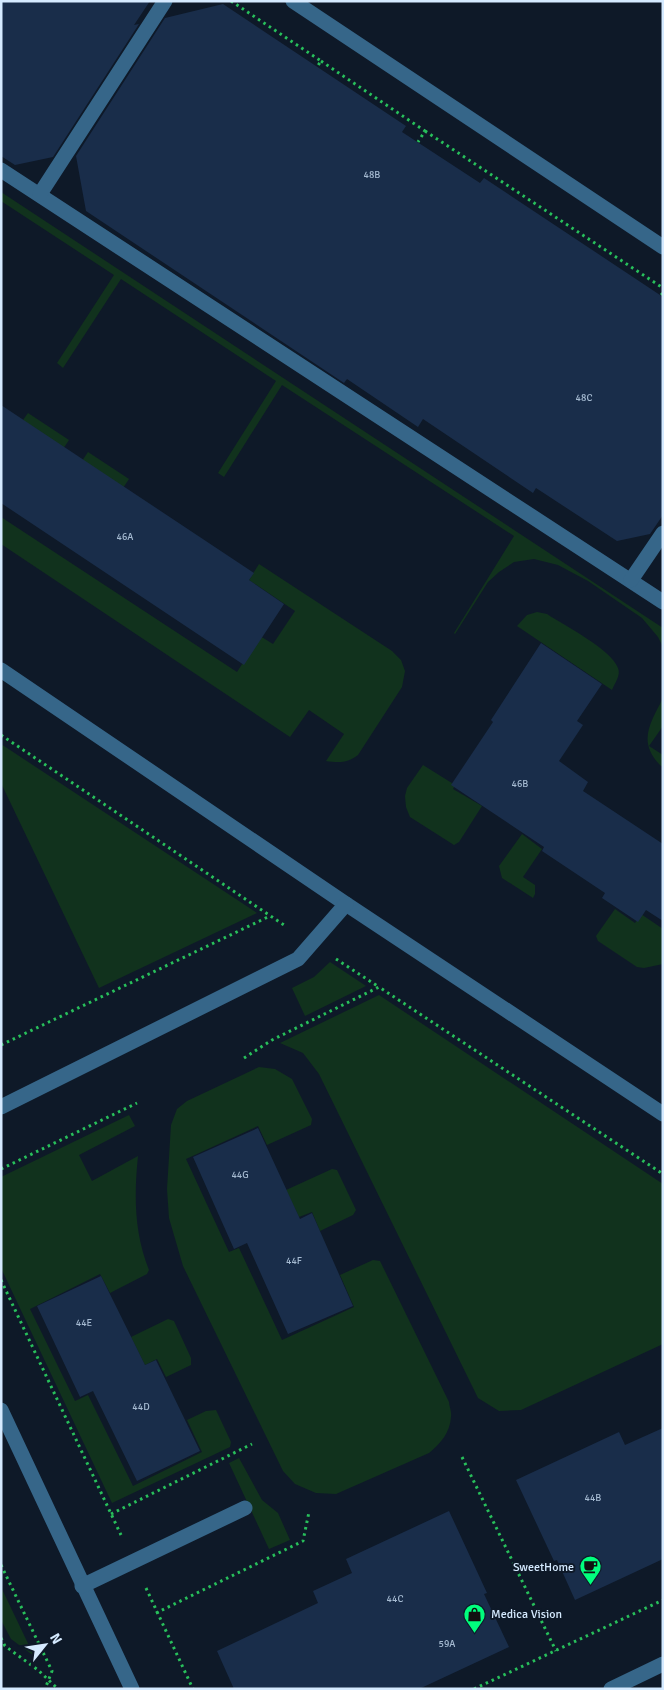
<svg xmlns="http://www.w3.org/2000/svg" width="664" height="1690" font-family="Signika,sans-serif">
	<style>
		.green { fill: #11321d }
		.building { fill: #192d4a }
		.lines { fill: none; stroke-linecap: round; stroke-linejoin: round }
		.path { stroke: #28bf5b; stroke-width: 3; stroke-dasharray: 2.5 4; stroke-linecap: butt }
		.minor { stroke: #366689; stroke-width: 15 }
		.labels { text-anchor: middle; stroke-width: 4; stroke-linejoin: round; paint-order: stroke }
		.number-label { font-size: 10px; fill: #a6bbd2 }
		.poi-label { font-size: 12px; fill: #d5eaff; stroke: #0e1928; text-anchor: end }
	</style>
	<rect width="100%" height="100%" fill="#0e1928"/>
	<g class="green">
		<path d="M1 192 663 628V647L658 637 642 618 588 581 558 565 534 559 514 562 499 572 488 582 455 634 454 633 514 536 282 385 224 477 218 473 276 381 121 279 63 368 57 363 114 275 1 201Z"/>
		<path d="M28 413 69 440 59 455 18 427Z"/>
		<path d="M88 452 129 479 119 494 78 467Z"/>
		<path d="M1 517 237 672 260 636 273 644 295 611 249 580 259 564 392 651 401 660 405 671 402 687 358 755C348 763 339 763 326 761L344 734 309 710 290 737 1 544Z"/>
		<path d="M537 612 547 614C565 626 611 649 618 668 621 675 615 683 612 690L517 626 527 615Z"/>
		<path d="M663 698V726L649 746 663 755V766H661C637 742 650 724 663 698Z"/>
		<path d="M1 744 257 913 99 988 1 783Z"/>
		<path d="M423 765 455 785 453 789 482 806 459 842 454 845 410 817 406 807 405 796 407 788Z"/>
		<path d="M522 834 542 849 523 877 535 885V894L533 898 502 878 499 866Z"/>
		<path d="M615 909 635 923 641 914 663 929V964L644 968 637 967 598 941 596 936Z"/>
		<path d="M330 962 366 986 305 1016 292 988 314 977Z"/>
		<path d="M379 995 663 1184V1344L521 1410 499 1411 478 1398 319 1074 303 1053 280 1043Z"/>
		<path d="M259 1067 275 1069 292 1079 312 1119 311 1125 267 1145 258 1126 186 1159 229 1252 239 1248 282 1340 354 1307 340 1275 373 1260 380 1261 449 1402C449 1406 452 1412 451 1417 450 1433 440 1444 429 1453L336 1494 316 1493 295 1484 283 1471 183 1266 169 1218 167 1189 171 1125 177 1109 187 1101Z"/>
		<path d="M129 1115 135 1126 79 1155 92 1181 138 1156C134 1195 134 1233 149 1270L147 1274 110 1293 100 1274 30 1309 75 1401 88 1395 133 1486 202 1452 187 1420 206 1411 216 1410 231 1442 230 1447 112 1503 1 1268V1177Z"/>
		<path d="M332 1169 337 1170 356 1210 353 1215 320 1231 312 1212 299 1217 286 1190Z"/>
		<path d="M168 1319 174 1321 191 1358V1365L166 1377 157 1359 145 1365 131 1337Z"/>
		<path d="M239 1458 262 1500 278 1513 290 1540 269 1549 229 1463Z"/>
		<path d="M1 1587 34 1656 11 1639 1 1620Z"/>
	</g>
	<g class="building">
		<path d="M1 1H150L134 25 139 24 53 157 15 165 1 156Z"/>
		<path d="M223 4 406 126 402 132 480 183 484 178 663 297V515L650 534 617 541 536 488 533 493 423 419 418 427 347 379 344 383 86 211 76 156 165 18Z"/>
		<path d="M1 405 254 573 249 580 284 604 244 665 1 503Z"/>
		<path d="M541 643 602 684 577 721 583 725 559 761 588 782 583 791 663 844V921L646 910 638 922 602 898 605 893 542 851 544 847 451 785 493 722 491 720Z"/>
		<path d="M258 1128 300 1219 312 1213 353 1306 288 1334 247 1243 234 1249 193 1157Z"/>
		<path d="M101 1276 145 1365 156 1360 200 1451 137 1481 93 1391 80 1397 37 1306Z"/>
		<path d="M663 1428V1559L575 1600 557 1560 554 1561 516 1480 619 1432 625 1445Z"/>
		<path d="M449 1511 487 1593 484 1594 509 1647 419 1689H234L217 1651 318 1603 313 1591 352 1573 346 1559Z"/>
	</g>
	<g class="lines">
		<g class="path">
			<path d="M231 1 321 61 317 67"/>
			<path d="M321 61 425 131 418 142"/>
			<path d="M425 131 663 288"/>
			<path d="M661 295 663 293"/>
			<path d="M1 735 287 927"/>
			<path d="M336 959 379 987"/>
			<path d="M1 1045 270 916"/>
			<path d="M244 1058 272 1040 379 987 663 1174"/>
			<path d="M1 1169 137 1103"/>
			<path d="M1 1280 121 1535"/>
			<path d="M462 1457 556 1651"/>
			<path d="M111 1514 252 1444"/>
			<path d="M1 1565 52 1671 45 1689"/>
			<path d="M146 1588 193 1689"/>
			<path d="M156 1613 303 1541 309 1512"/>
			<path d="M1 1638 5 1646 38 1670 58 1689"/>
			<path d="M474 1689 663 1600"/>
		</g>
		<g class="minor">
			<path d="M293 1 663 247"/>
			<path d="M1 170 663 602"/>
			<path d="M40 194 165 1"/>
			<path d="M631 580 663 533"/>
			<path d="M1 670 346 904 663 1114"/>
			<path d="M1 1107 298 959 346 904"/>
			<path d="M1 1410 132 1689"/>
			<path d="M82 1586 245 1508"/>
			<path d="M611 1689 663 1664"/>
		</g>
	</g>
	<defs>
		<symbol id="cafe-pin" viewBox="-11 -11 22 30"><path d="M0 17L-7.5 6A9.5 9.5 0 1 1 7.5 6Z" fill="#01ff7e" stroke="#0e1928"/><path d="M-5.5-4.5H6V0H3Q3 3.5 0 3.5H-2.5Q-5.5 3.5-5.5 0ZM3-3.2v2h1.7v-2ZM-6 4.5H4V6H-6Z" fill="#111"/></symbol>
		<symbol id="shop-pin" viewBox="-11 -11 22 30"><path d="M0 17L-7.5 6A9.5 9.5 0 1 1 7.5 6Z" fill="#01ff7e" stroke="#0e1928"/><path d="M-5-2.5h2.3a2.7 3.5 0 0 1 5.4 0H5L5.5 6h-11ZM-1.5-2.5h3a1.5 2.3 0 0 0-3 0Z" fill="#111"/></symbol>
	</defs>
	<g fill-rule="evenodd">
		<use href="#cafe-pin" x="578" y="1554" width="25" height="34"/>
		<use href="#shop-pin" x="462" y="1602" width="25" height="34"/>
	</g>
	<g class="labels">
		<g class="number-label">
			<text x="372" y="178">48B</text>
			<text x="584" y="401">48C</text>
			<text x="125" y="540">46A</text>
			<text x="520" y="787">46B</text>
			<text x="240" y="1178">44G</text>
			<text x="294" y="1264">44F</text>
			<text x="84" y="1326">44E</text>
			<text x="141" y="1410">44D</text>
			<text x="593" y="1501">44B</text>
			<text x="395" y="1602">44C</text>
			<text x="447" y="1647">59A</text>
		</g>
		<g class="poi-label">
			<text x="574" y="1571">SweetHome</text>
			<text x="491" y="1618" text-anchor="start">Medica Vision</text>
		</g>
	</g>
	<rect width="664" height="1690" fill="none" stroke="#d5eaff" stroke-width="5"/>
	<g transform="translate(45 1645) rotate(60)" stroke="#0e1928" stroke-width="4" paint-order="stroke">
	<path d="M0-4L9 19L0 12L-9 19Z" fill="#d5eaff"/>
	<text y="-8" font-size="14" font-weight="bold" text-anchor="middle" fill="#d5eaff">N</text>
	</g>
</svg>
